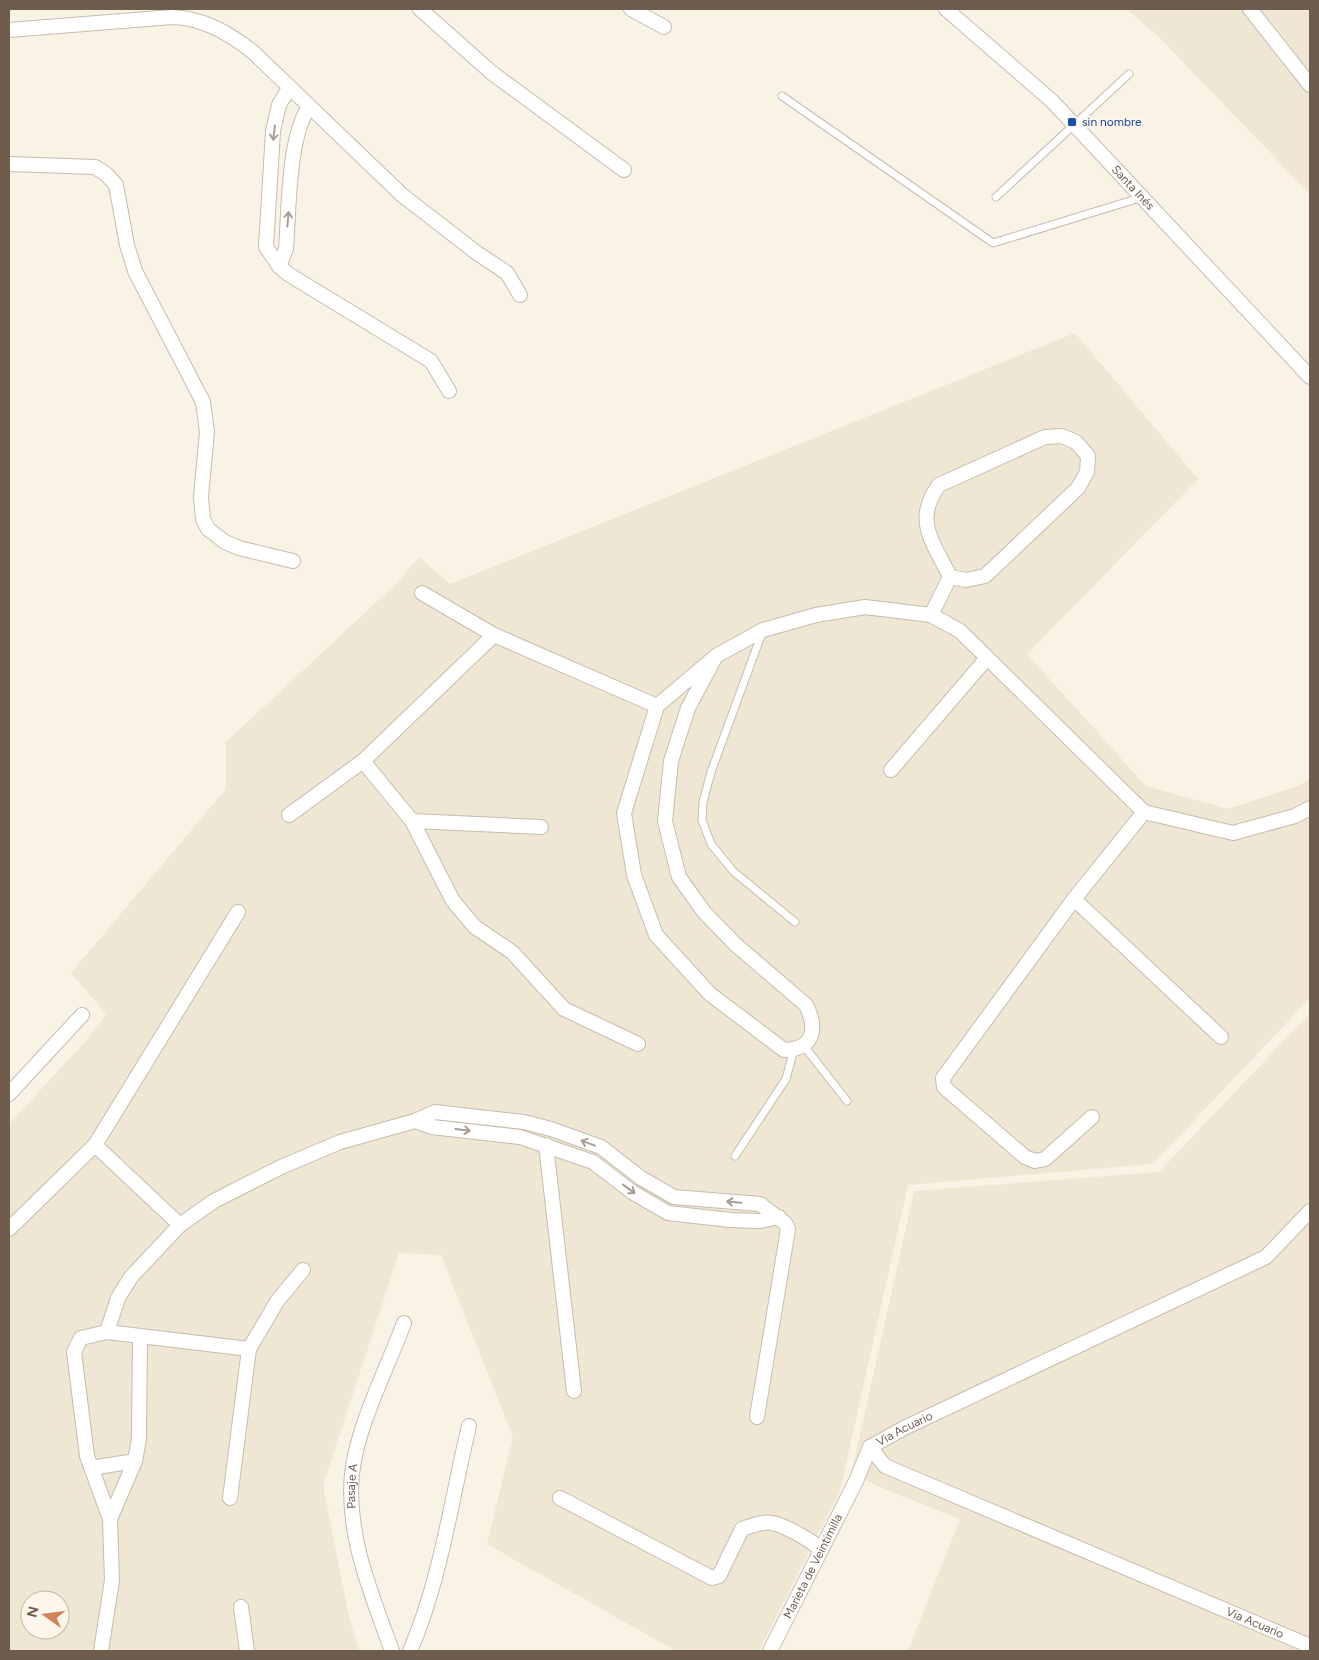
<svg xmlns="http://www.w3.org/2000/svg" width="1319" height="1660" font-family="Figtree,sans-serif">
	<style>
		.residential { fill: #efe6d4; fill-rule: evenodd }
		.lines { fill: none; stroke-linecap: round; stroke-linejoin: round }
		.lane-casing { stroke: #c8bcac; stroke-width: 9 }
		.street-casing { stroke: #c8bcac; stroke-width: 16 }
		.lane { stroke: #fff; stroke-width: 7 }
		.street { stroke: #fff; stroke-width: 14 }
		.oneway { stroke: #a89e94 }
		.transit-dot { fill: #1a4fb4; stroke: #fcf7ea; stroke-width: 2 }
		.labels { text-anchor: middle; stroke-width: 4.5; stroke-linejoin: round; paint-order: stroke }
		.transit-label { font-size: 12px; fill: #164399; stroke: #fcf7ea; text-anchor: start }
		.street-label { font-size: 12px; fill: #6e5d4d; stroke: #fcf7ea }
	</style>
	<rect width="100%" height="100%" fill="#f9f3e5"/>
	<g class="residential">
		<path d="M1126 9H1310V194L1156 34Z"/>
		<path d="M1075 333 1198 479 1027 654 1146 786 1228 809 1301 785 1310 778V998L1153 1164 908 1185 840 1491 759 1651H676L487 1544 513 1437 441 1255 399 1253 323 1485 348 1612 359 1651H9V1124L84 1043 106 1014 71 973 226 789V742L397 583 419 557 450 584ZM30 1600H60V1630H30Z"/>
		<path d="M1310 1013V1651H908L960 1519 875 1485 852 1470 914 1191 1159 1172Z"/>
	</g>
	<g class="lines">
		<defs>
			<g id="lane">
				<path d="M782 96 993 243 1143 197"/>
				<path d="M996 197 1129 74"/>
				<path d="M762 633 711 772 703 802 702 820 711 844 734 872 795 922"/>
				<path d="M804 1046 847 1101"/>
				<path d="M735 1156 786 1079 794 1049"/>
			</g>
			<g id="street">
				<path d="M420 9 492 73 624 170"/>
				<path d="M631 9 664 27"/>
				<path id="s1" d="M946 9 1052 101 1310 377"/>
				<path d="M1250 9 1310 85"/>
				<path d="M9 30 172 17C203 18 229 33 253 52L402 195 477 253 507 273 520 295"/>
				<path d="M289 88 279 105 273 131 266 247 279 266 288 274 431 361 449 391"/>
				<path d="M9 164 95 167 106 174 116 185 127 245 135 271 203 402 207 432 201 497 203 519 208 529 225 542 239 548 293 561"/>
				<path d="M279 266 286 249C289 211 288 137 309 107"/>
				<path d="M1062 436 1076 442 1088 456 1087 472 1078 488 985 576 966 580 950 577C933 542 913 520 939 485L1045 437Z"/>
				<path d="M422 593 494 635 657 706"/>
				<path d="M931 615 950 577"/>
				<path d="M716 656 688 708 671 761 665 821 679 877 704 912 735 944 806 1005C818 1029 814 1049 784 1050L710 994 656 935 634 875 624 813 657 706 716 656 763 630 816 615 865 607 931 615 960 631 1144 812 1233 833 1295 816 1310 808"/>
				<path d="M363 761 412 821 453 901 475 927 512 952 564 1009 638 1044"/>
				<path d="M891 770 987 658"/>
				<path d="M289 815 363 761 494 635"/>
				<path d="M412 821 541 827"/>
				<path d="M1074 899 1221 1037"/>
				<path d="M9 1094 82 1015"/>
				<path d="M1092 1117 1045 1159 1035 1161 1025 1157 944 1087 943 1078 1074 899 1144 812"/>
				<path d="M415 1121 432 1127 520 1137 593 1162 632 1192 668 1213 730 1220 760 1221 779 1217"/>
				<path d="M95 1145 238 912"/>
				<path d="M546 1145 574 1391"/>
				<path d="M9 1229 95 1145 180 1225"/>
				<path d="M107 1332 249 1349 230 1498"/>
				<path d="M249 1349 278 1300 303 1270"/>
				<path id="s2" d="M870 1447 904 1428 1266 1257 1310 1211"/>
				<path id="s3" d="M870 1447 885 1466 1310 1646"/>
				<path d="M91 1468 135 1461"/>
				<path d="M560 1498 712 1578 719 1576 742 1529C751 1526 762 1521 772 1523 784 1525 813 1541 821 1550"/>
				<path d="M110 1519 135 1461 139 1439 140 1336"/>
				<path d="M241 1607 247 1651"/>
				<path d="M101 1651 112 1580 110 1519 87 1456 74 1352 81 1338 107 1332 118 1298 131 1277 180 1225 214 1201 281 1167 340 1142 415 1121 435 1112 524 1122 551 1129 601 1147 641 1178 674 1197 760 1204 785 1223 788 1229 757 1417"/>
				<path id="s4" d="M392 1651C372 1595 346 1536 352 1474 357 1426 387 1369 404 1323"/>
				<path d="M410 1651C441 1579 451 1501 469 1426"/>
				<path id="s5" d="M770 1651 856 1481 870 1447"/>
			</g>
		</defs>
		<use href="#lane" class="lane-casing"/>
		<use href="#street" class="street-casing"/>
		<use href="#lane" class="lane"/>
		<use href="#street" class="street"/>
	</g>
	<defs><path id="oneway-shaft" d="M-6 0H5M1.5-3L5.5 0L1.5 3" fill="none" stroke-width="1.6" stroke-linecap="round" stroke-linejoin="round" transform="scale(1.25)"/></defs>
	<g class="oneway">
		<use href="#oneway-shaft" transform="translate(274 133) rotate(97)"/>
		<use href="#oneway-shaft" transform="translate(288 219) rotate(-85)"/>
		<use href="#oneway-shaft" transform="translate(463 1130) rotate(7)"/>
		<use href="#oneway-shaft" transform="translate(588 1143) rotate(-160)"/>
		<use href="#oneway-shaft" transform="translate(629 1189) rotate(36)"/>
		<use href="#oneway-shaft" transform="translate(734 1202) rotate(-175)"/>
	</g>
	<rect class="transit-dot" x="1067" y="117" width="10" height="10" rx="2.5"/>
	<g class="labels">
		<g class="transit-label">
			<text x="1082" y="126">sin nombre</text>
		</g>
		<g class="street-label">
			<text dy="4" stroke="none"><textPath href="#s1" startOffset="259">Santa Inés</textPath></text>
			<text dy="4" stroke="none"><textPath href="#s2" startOffset="39">Via Acuario</textPath></text>
			<text dy="4" stroke="none"><textPath href="#s4" startOffset="171">Pasaje A</textPath></text>
			<text dy="4" stroke="none"><textPath href="#s5" startOffset="95">Marieta de Veintimilla</textPath></text>
			<text dy="4" stroke="none"><textPath href="#s3" startOffset="426">Via Acuario</textPath></text>
		</g>
	</g>
	<rect width="1319" height="1660" fill="none" stroke="#6e5d4d" stroke-width="20"/>
	<g transform="translate(45 1615) rotate(284)"><circle r="24" fill="#fcf7ea" stroke="#c3b9ab"/>
	<path d="M0-4L9 19L0 12L-9 19Z" fill="#d38259"/>
	<text y="-8" font-size="14" font-weight="bold" text-anchor="middle" fill="#6e5d4d">N</text>
	</g>
</svg>
